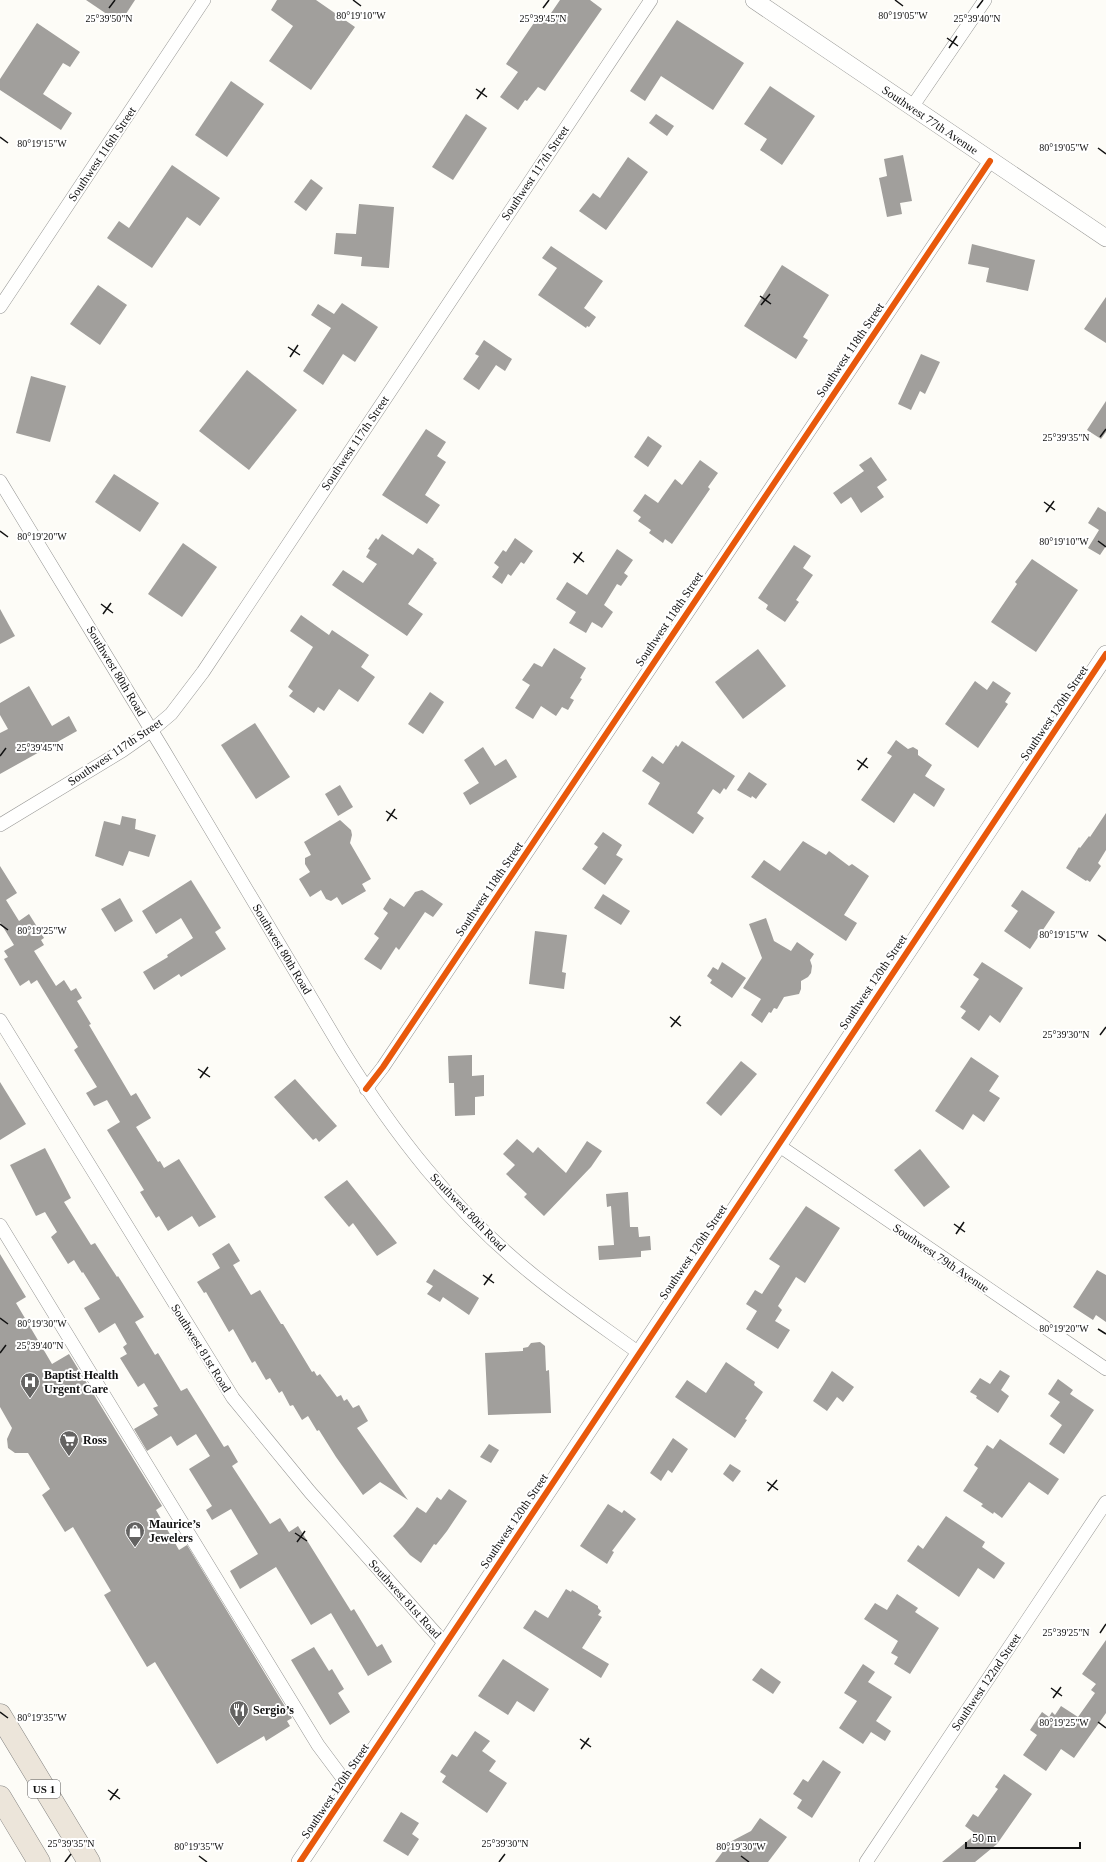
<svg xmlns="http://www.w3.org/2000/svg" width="1106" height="1862" font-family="'Times New Roman',serif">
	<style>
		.building { fill: #a19f9c }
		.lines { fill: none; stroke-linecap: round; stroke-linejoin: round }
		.minor-casing { stroke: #979795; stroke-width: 14 }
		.tertiary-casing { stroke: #979795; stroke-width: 18 }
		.trunk-casing { stroke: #858482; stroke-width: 23 }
		.minor { stroke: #fffffe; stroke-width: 13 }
		.tertiary { stroke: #fffffe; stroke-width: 17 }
		.trunk { stroke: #ece5da; stroke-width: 22 }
		.cycleway-casing { stroke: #fff; stroke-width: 8 }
		.cycleway { stroke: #e8590c; stroke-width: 6 }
		.ticks { fill: none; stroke: #111; stroke-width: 1.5 }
		.labels { text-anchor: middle; stroke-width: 4; stroke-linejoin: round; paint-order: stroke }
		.shield { fill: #fff; stroke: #585858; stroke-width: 1 }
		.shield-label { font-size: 11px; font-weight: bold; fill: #111 }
		.street-label { font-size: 12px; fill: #111; stroke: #fff }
		.poi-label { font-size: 12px; font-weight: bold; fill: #111; stroke: #fff; text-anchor: start }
		.ticks-label { font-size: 10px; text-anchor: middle; fill: #111; stroke: #fff; stroke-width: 4; stroke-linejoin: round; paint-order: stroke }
	</style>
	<rect width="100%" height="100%" fill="#fdfcf7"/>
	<g class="building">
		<path d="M86 0H135L120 23Z"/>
		<path d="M277 0H316L355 27 311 90 269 61 293 26 271 10Z"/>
		<path d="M560 0H590L602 9 545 91 538 87 527 101 525 100 518 110 500 97 518 72 506 64 540 14 547 19Z"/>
		<path d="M677 20 744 63 713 110 661 76 645 101 630 91Z"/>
		<path d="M37 23 80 52 70 67 63 63 43 94 72 113 61 130 0 90V79Z"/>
		<path d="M231 81 264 104 227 157 195 135Z"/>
		<path d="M770 86 815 116 782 165 760 150 767 139 744 124Z"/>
		<path d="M466 114 487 128 453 180 432 167Z"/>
		<path d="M656 114 674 126 667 136 649 123Z"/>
		<path d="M903 155 912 201 900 203 902 214 887 217 879 178 887 176 884 159Z"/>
		<path d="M628 157 648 172 606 230 579 211 593 193 600 198Z"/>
		<path d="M172 165 220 198 200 226 187 217 152 268 107 238 119 221 129 228Z"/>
		<path d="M311 179 323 188 306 211 294 202Z"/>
		<path d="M359 204 394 207 389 268 361 266 362 257 334 254 336 233 356 234Z"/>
		<path d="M972 244 1035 260 1028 291 986 282 989 268 968 264Z"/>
		<path d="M551 246 603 281 584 308 596 317 589 327 587 326 586 328 538 295 557 268 542 258Z"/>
		<path d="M782 265 829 295 803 337 808 340 796 359 744 326Z"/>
		<path d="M98 285 127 305 100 345 70 324Z"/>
		<path d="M1106 297V343L1084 329Z"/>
		<path d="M342 303 378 327 355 362 343 354 323 385 303 371 331 328 311 315 318 304 334 314Z"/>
		<path d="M484 340 512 359 505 371 496 365 479 390 463 379 479 356 475 354Z"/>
		<path d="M921 354 940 362 925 394 920 391 911 410 898 404Z"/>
		<path d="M247 370 297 410 249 470 199 431Z"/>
		<path d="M31 376 66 386 50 442 16 433Z"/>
		<path d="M1106 401V432L1101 439 1087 430Z"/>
		<path d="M426 429 446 442 437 456 446 462 425 495 440 505 427 524 382 495Z"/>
		<path d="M648 436 662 446 648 467 634 457Z"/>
		<path d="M871 457 887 480 877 487 884 497 861 513 851 497 841 504 833 493 864 471 859 465Z"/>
		<path d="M700 460 718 473 708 487 710 489 672 544 665 539 663 543 649 533 651 530 638 521 641 517 633 511 645 494 658 503 675 479 682 485Z"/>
		<path d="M114 474 159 503 140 532 95 502Z"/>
		<path d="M1098 507 1106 512V546L1100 555 1088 548 1099 530 1088 523Z"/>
		<path d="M382 534 413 555 418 548 434 559 433 560 437 563 408 604 423 614 407 636 332 585 343 570 363 583 377 564 366 557 370 550 368 549 376 538 378 540Z"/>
		<path d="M515 538 533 551 524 564 521 562 511 576 508 574 502 584 492 577 499 567 494 563 503 550 506 552Z"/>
		<path d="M183 543 217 567 182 617 148 594Z"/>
		<path d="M794 545 811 556 803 568 813 575 796 600 799 602 785 622 766 609 768 605 758 598Z"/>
		<path d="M617 549 633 560 624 573 628 576 621 586 617 584 604 605 613 612 602 628 592 622 586 633 569 623 576 612 556 599 567 582 587 595Z"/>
		<path d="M1032 559 1078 590 1036 652 991 622 1017 584 1015 582Z"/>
		<path d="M0 609 15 636 0 644Z"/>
		<path d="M301 615 329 635 332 630 369 655 361 667 375 677 358 702 339 689 324 711 318 707 314 713 289 696 293 691 288 687 313 647 290 631Z"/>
		<path d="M554 648 586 668 580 678 582 679 570 698 574 700 568 710 562 707 556 716 541 706 533 719 515 708 530 685 522 680 534 663 542 667Z"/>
		<path d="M758 649 786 686 743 719 715 682Z"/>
		<path d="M975 681 987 690 993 681 1011 693 1005 702 1008 704 978 748 945 724Z"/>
		<path d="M29 686 52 726 69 716 77 731 0 774V733L8 729 0 715V703Z"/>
		<path d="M430 692 444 702 423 734 408 724Z"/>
		<path d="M255 723 290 777 256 799 221 745Z"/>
		<path d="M896 740 908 749 913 747 918 750V755L932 765 925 776 945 789 934 807 914 793 894 823 861 800 892 756 887 753Z"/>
		<path d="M682 741 735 776 726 790 724 788 720 794 713 789 697 813 704 818 693 834 648 804 660 783 642 771 652 756 663 764 676 745 678 747Z"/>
		<path d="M483 747 495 766 506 759 517 777 470 805 463 793 479 783 464 760Z"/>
		<path d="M749 772 767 784 756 799 752 796 751 798 737 790Z"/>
		<path d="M340 785 353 807 338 816 325 794Z"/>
		<path d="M1106 813V850L1098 863 1101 866 1090 882 1087 880 1086 881 1066 868 1079 847 1080 848 1089 836 1090 837Z"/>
		<path d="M122 816 136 819 135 829 156 835 149 857 129 851 123 866 95 856 104 821 120 825Z"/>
		<path d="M340 820 351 830 352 835 350 843 371 879 362 884 366 891 342 905 337 897 331 901 326 899 321 890 310 897 299 879 310 872 305 864V858L311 855 304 842Z"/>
		<path d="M603 832 622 845 616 855 623 859 605 885 582 869 598 847 594 844Z"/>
		<path d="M803 841 826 855 829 851 849 866 852 864 869 876 844 915 857 923 846 941 751 877 764 860 780 871Z"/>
		<path d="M0 866 17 893 6 900 19 921 29 914 44 938 41 940 44 945 34 951 56 986 64 980 71 991 76 988 82 998 77 1001 91 1024 89 1025 131 1096 136 1093 151 1118 136 1127 158 1162 160 1161 164 1168 179 1159 216 1217 199 1227 192 1216 168 1231 159 1216 156 1218 140 1192 144 1190 107 1130 120 1122 107 1100 94 1106 86 1093 97 1087 74 1050 78 1047 37 980 31 984 29 980 20 986 4 959 8 957 4 951 14 945 0 922Z"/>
		<path d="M191 880 221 928 215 932 226 949 181 977 179 974 154 990 143 972 168 957 167 955 193 938 181 918 156 934 142 911Z"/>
		<path d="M422 890 443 904 433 917 425 912 399 950 396 947 381 970 364 959 379 938 374 934 388 913 383 909 390 898 404 907 415 892Z"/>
		<path d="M1022 890 1055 912 1030 949 1004 931 1018 911 1011 906Z"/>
		<path d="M603 894 630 911 621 925 594 908Z"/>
		<path d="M120 898 133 921 115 932 101 909Z"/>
		<path d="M766 918 774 941 791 951 797 942 814 954 810 960 812 966 811 973 808 977 801 981V989L799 994 784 997 777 1009 774 1008 771 1013 769 1012 762 1023 751 1015 761 999 743 988 762 958 749 924Z"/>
		<path d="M535 931 567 935 562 972 566 973 564 989 529 984Z"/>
		<path d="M722 962 746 978 732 998 710 983 712 980 707 976 713 967 718 970Z"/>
		<path d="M982 962 1023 988 1000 1023 990 1015 979 1031 961 1018 966 1011 960 1007 979 979 973 975Z"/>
		<path d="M472 1055V1076L484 1075V1096L475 1097V1115L455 1116 454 1083H449L448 1056Z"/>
		<path d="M971 1057 999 1076 989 1091 1000 1098 984 1122 973 1114 963 1130 935 1111Z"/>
		<path d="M741 1061 757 1074 721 1116 706 1103Z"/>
		<path d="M295 1079 337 1126 319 1142 316 1138 313 1140 274 1097Z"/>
		<path d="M0 1082 26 1124 0 1140Z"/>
		<path d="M517 1139 533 1153 538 1147 566 1173 587 1141 602 1151 591 1167 544 1216 524 1197 527 1194 506 1174 515 1165 503 1154Z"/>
		<path d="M45 1148 71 1198 64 1202 91 1245 95 1243 117 1277 118 1276 144 1317 135 1322 155 1355 158 1353 181 1391 187 1388 224 1447 228 1445 238 1462 232 1466 270 1524 280 1518 289 1532 298 1526 351 1611 354 1609 377 1647 382 1644 392 1662 368 1676 331 1613 311 1625 276 1567 240 1589 230 1571 258 1554 231 1509 212 1520 206 1510 212 1506 189 1469 210 1456 196 1434 177 1446 171 1436 147 1451 134 1429 158 1415 153 1408 158 1406 144 1383 138 1387 120 1358 127 1354 123 1347 127 1344 115 1323 99 1333 84 1308 100 1299 83 1272 82 1273 74 1260 68 1264 51 1237 57 1232 45 1212 36 1216 10 1165Z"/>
		<path d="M920 1149 950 1187 924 1207 894 1170Z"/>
		<path d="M347 1180 397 1243 377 1256 353 1223 349 1227 324 1197Z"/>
		<path d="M628 1192 630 1227H638L639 1237 650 1236 651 1250 641 1251V1257L599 1260 598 1246 614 1245 611 1206 607 1207 606 1194Z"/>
		<path d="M806 1206 840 1228 805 1283 796 1277 778 1306 782 1310 775 1321 790 1330 778 1349 746 1329 757 1311 746 1304 755 1290 762 1294 780 1266 769 1259Z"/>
		<path d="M229 1243 240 1261 233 1265 251 1295 260 1290 281 1324H283L312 1372 314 1371 317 1376 320 1374 337 1397 341 1395 344 1401 347 1399 353 1408 359 1405 368 1421 357 1428 408 1500 380 1482 363 1495 336 1457 319 1430 317 1431 308 1416 302 1420 293 1405 290 1406 282 1391 279 1393 270 1378 266 1380 255 1361 252 1363 233 1329 229 1332 206 1292 204 1293 197 1282 220 1268 212 1254Z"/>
		<path d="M0 1254 26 1297 16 1303 52 1364 69 1354 162 1506 156 1510 179 1550 187 1545 292 1718 287 1721 290 1726 266 1741 264 1736 217 1764 155 1662 147 1667 104 1595 111 1591 73 1527 65 1532 42 1495 50 1489 28 1453H15L8 1448 7 1439 12 1428 0 1407Z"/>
		<path d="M434 1269 479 1298 469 1315 443 1297 440 1302 427 1294 433 1286 426 1282Z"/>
		<path d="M1097 1270 1106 1275V1322L1096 1315 1093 1320 1073 1307Z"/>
		<path d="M540 1342 545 1346 546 1371 549 1370 551 1413 488 1415 485 1353 523 1351V1348L528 1347 531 1343Z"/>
		<path d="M726 1362 755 1382 754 1385 763 1392 745 1419 747 1420 735 1438 675 1397 687 1380 706 1393Z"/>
		<path d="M1000 1370 1010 1376 1001 1390 1009 1396 998 1413 976 1398 977 1396 970 1392 980 1378 990 1384Z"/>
		<path d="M832 1371 854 1387 843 1402 837 1397 827 1411 813 1401Z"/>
		<path d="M1058 1379 1073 1390 1070 1394 1094 1410 1064 1454 1049 1444 1062 1425 1050 1416 1060 1402 1048 1394Z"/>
		<path d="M673 1438 688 1449 672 1473 668 1470 661 1481 650 1473Z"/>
		<path d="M1000 1439 1059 1479 1048 1495 1029 1482 1002 1518 994 1512 993 1514 981 1506 983 1504 963 1491 978 1468 974 1465 987 1445 993 1449Z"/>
		<path d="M489 1444 499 1450 491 1463 480 1457Z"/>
		<path d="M730 1464 741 1471 733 1482 723 1474Z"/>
		<path d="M449 1489 467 1501 447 1531 436 1545 434 1544 421 1563 410 1555 393 1536 403 1526 417 1507 426 1513 437 1497 441 1500Z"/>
		<path d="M608 1504 622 1513 624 1510 636 1519 612 1551 614 1552 607 1564 580 1546Z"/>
		<path d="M946 1516 985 1542 982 1547 1005 1563 994 1579 978 1568 959 1597 907 1561 918 1545 923 1549Z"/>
		<path d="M566 1589 571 1592 572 1590 598 1606V1608L601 1611 598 1615 602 1617 582 1648 609 1664 601 1678 523 1628 535 1610 548 1618Z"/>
		<path d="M897 1594 918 1608 915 1612 939 1628 910 1674 894 1664 898 1657 891 1653 898 1641 864 1619 875 1603 887 1610Z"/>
		<path d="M1106 1640V1713L1074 1758 1061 1749 1046 1771 1023 1755 1037 1735 1030 1730 1042 1712 1049 1717 1052 1712 1055 1715 1061 1706 1078 1717 1095 1693 1091 1690 1096 1684 1082 1674Z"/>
		<path d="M314 1647 329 1671 332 1669 344 1689 338 1693 350 1712 330 1725 291 1660Z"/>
		<path d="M503 1659 549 1689 534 1712 517 1701 508 1715 478 1696Z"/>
		<path d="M863 1664 875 1672 868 1682 892 1697 876 1721 891 1731 885 1741 871 1732 863 1744 839 1728 857 1701 844 1693Z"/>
		<path d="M761 1668 781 1682 773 1694 752 1680Z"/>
		<path d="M475 1731 490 1741 482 1751 496 1761 489 1771 507 1783 487 1813 442 1782 446 1776 440 1772 452 1754 457 1757Z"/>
		<path d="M823 1760 841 1772 812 1818 797 1808 802 1800 793 1794 803 1779 808 1782Z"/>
		<path d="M1004 1774 1032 1794 997 1844 975 1862H942L976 1834 965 1826 973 1814 978 1817 998 1789 995 1787Z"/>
		<path d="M401 1812 419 1823 412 1834 419 1839 408 1856 383 1841Z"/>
		<path d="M760 1818 787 1837 768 1862H715L730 1842 751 1831Z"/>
	</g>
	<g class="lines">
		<defs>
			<g id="minor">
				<path d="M912 107 985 0"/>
				<path d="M0 307 204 0"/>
				<path d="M0 481 164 751 341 1048C394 1134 453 1210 532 1274 566 1302 603 1327 639 1353"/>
				<path d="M0 825 122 751 152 730 171 714 203 672 651 0"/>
				<path d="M0 1020 233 1398 310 1492 445 1644"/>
				<path d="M366 1089 383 1067 990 161"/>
				<path d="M778 1145 1106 1369"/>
				<path d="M0 1225 318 1745 350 1788"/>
				<path d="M866 1862 1106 1502"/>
			</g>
			<g id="tertiary">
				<path d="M754 0 1106 238"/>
				<path d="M300 1862 1106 654"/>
			</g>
			<g id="trunk">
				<path d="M0 1715 89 1862"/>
				<path d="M0 1797 39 1862"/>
			</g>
		</defs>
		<use href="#minor" class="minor-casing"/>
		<use href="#tertiary" class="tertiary-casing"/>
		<use href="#trunk" class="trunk-casing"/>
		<use href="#minor" class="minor"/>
		<use href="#tertiary" class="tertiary"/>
		<use href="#trunk" class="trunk"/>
		<defs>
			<g id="cycleway">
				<path d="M366 1089 383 1067 990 161"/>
				<path d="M300 1862 1106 654"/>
			</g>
		</defs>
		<use href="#cycleway" class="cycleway-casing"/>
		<use href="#cycleway" class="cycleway"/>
	</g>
	<path class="ticks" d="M353 0 361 6M895 0 903 6M109 8 115 0M543 8 549 0M977 8 983 0M947 38 958 46M949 48 957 36M476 89 487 97M477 99 485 88M0 137 8 143M1098 148 1106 154M760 296 771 304M761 305 770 294M288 347 300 355M290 357 298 345M1100 437 1106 429M1044 502 1055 510M1046 512 1054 501M0 531 8 537M1098 541 1106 547M573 553 584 562M574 563 582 552M101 604 113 613M103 614 111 603M0 756 6 748M857 760 868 768M858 770 867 758M386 811 397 819M387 821 395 809M0 924 8 930M1098 935 1106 941M670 1017 681 1026M671 1027 680 1016M1100 1035 1106 1027M198 1069 210 1077M200 1078 208 1067M954 1224 965 1232M956 1234 964 1222M483 1275 494 1283M484 1285 492 1274M0 1318 8 1324M1098 1329 1106 1334M0 1353 6 1345M767 1482 778 1490M768 1491 777 1480M295 1533 307 1541M297 1542 305 1531M1100 1633 1106 1624M1051 1688 1062 1696M1053 1698 1061 1687M0 1712 8 1718M1098 1722 1106 1728M580 1739 591 1747M581 1749 589 1738M108 1790 120 1799M110 1800 118 1789M199 1856 207 1862M741 1856 749 1862M65 1862 71 1854M499 1862 505 1854"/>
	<defs>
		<symbol id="hospital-pin" viewBox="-11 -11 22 30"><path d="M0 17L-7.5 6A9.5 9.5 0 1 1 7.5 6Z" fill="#646362" stroke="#fff"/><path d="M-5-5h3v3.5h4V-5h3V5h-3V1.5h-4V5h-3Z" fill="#fff"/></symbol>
		<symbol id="supermarket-pin" viewBox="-11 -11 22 30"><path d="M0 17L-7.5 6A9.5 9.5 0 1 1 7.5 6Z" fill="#646362" stroke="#fff"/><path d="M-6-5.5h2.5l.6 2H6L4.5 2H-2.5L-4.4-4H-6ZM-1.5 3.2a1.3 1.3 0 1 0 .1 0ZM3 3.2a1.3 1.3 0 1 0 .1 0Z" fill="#fff"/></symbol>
		<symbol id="shop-pin" viewBox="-11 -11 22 30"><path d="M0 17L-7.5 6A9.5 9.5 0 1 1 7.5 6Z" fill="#646362" stroke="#fff"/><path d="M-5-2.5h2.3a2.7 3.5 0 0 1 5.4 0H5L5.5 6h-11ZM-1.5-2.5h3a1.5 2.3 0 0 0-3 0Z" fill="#fff"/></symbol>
		<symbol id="restaurant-pin" viewBox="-11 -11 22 30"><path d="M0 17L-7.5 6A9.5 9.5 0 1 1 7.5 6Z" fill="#646362" stroke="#fff"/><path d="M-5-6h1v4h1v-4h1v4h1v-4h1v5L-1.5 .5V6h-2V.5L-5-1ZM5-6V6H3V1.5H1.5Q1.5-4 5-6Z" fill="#fff"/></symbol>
	</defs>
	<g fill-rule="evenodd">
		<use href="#hospital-pin" x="19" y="1371" width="22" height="30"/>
		<use href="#supermarket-pin" x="58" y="1429" width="22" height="30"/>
		<use href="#shop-pin" x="124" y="1520" width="22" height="30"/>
		<use href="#restaurant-pin" x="228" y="1699" width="22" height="30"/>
	</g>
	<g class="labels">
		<rect class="shield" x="28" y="1780" width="32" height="18" rx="3"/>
		<g class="shield-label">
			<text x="44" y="1793">US 1</text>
		</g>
		<g class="street-label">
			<text transform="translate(930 120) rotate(34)" y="4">Southwest 77th Avenue</text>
			<text transform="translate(102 154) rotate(-56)" y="4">Southwest 116th Street</text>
			<text transform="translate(535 173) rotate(-56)" y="4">Southwest 117th Street</text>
			<text transform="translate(850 350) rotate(-56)" y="4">Southwest 118th Street</text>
			<text transform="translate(355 443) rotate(-56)" y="4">Southwest 117th Street</text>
			<text transform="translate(669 619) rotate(-56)" y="4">Southwest 118th Street</text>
			<text transform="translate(116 671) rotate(59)" y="4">Southwest 80th Road</text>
			<text transform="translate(1054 713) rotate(-56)" y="4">Southwest 120th Street</text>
			<text transform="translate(115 752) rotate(-34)" y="4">Southwest 117th Street</text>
			<text transform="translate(489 889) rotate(-56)" y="4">Southwest 118th Street</text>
			<text transform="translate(282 949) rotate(59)" y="4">Southwest 80th Road</text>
			<text transform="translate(873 982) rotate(-56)" y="4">Southwest 120th Street</text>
			<text transform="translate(468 1212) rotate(46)" y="4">Southwest 80th Road</text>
			<text transform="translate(693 1252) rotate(-56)" y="4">Southwest 120th Street</text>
			<text transform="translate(941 1258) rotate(34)" y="4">Southwest 79th Avenue</text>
			<text transform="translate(201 1348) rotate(58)" y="4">Southwest 81st Road</text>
			<text transform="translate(514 1521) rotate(-56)" y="4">Southwest 120th Street</text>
			<text transform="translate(405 1599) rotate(48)" y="4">Southwest 81st Road</text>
			<text transform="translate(986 1682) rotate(-56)" y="4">Southwest 122nd Street</text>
			<text transform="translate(335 1791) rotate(-56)" y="4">Southwest 120th Street</text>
		</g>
		<g class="poi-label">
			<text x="44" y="1379">Baptist Health<tspan x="44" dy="14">Urgent Care</tspan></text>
			<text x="83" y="1444">Ross</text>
			<text x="149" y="1528">Maurice’s<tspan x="149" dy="14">Jewelers</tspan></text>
			<text x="253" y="1714">Sergio’s</text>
		</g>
	</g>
	<g class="ticks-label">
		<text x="361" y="19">80°19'10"W</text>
		<text x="903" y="19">80°19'05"W</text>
		<text x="109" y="22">25°39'50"N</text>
		<text x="543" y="22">25°39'45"N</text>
		<text x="977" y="22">25°39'40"N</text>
		<text x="42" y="147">80°19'15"W</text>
		<text x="1064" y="151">80°19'05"W</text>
		<text x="1066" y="441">25°39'35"N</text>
		<text x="42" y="540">80°19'20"W</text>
		<text x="1064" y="545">80°19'10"W</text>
		<text x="40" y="751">25°39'45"N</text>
		<text x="42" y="934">80°19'25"W</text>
		<text x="1064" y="938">80°19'15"W</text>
		<text x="1066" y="1038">25°39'30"N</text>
		<text x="42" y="1327">80°19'30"W</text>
		<text x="1064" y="1332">80°19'20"W</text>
		<text x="40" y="1349">25°39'40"N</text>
		<text x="1066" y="1636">25°39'25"N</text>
		<text x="42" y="1721">80°19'35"W</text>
		<text x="1064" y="1726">80°19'25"W</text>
		<text x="71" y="1847">25°39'35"N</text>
		<text x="505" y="1847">25°39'30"N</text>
		<text x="199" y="1850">80°19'35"W</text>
		<text x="741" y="1850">80°19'30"W</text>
	</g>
	<path d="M966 1842v6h114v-6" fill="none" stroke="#111111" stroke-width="2"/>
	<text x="972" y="1842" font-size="12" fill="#111111" stroke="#ffffff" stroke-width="3" paint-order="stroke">50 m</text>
</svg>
